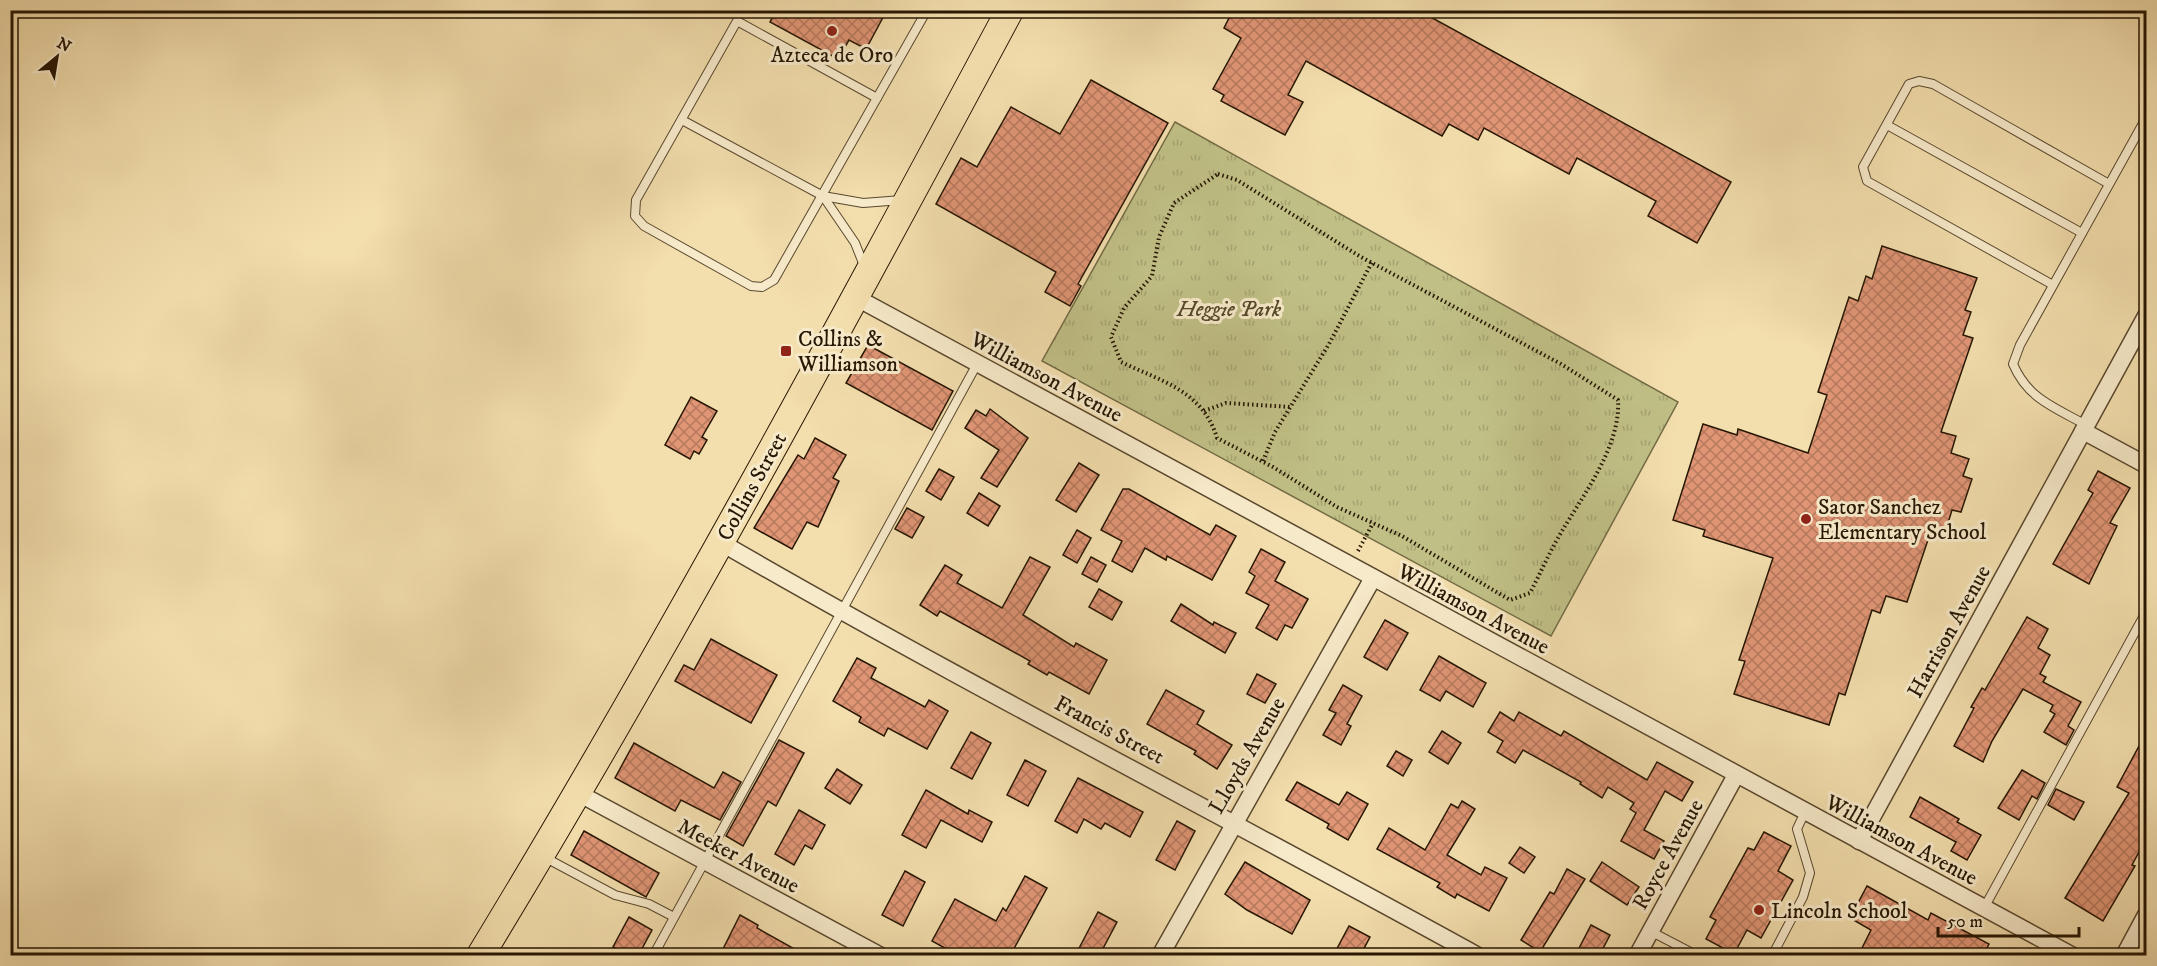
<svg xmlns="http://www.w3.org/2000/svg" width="2157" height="966" font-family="'IM FELL DW Pica',serif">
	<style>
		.park { fill: url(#park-tufts); stroke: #736b44; stroke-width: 1.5 }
		.building { fill: url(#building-cross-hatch); stroke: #261603; stroke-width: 1.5 }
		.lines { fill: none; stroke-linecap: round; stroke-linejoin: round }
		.service-casing { stroke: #59482e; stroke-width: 10 }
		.minor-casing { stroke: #59482e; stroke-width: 19 }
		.primary-casing { stroke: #261603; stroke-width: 29 }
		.path { stroke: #261603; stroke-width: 4; stroke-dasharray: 1.5 3; stroke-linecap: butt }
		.service { stroke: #f7eaca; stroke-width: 8 }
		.minor { stroke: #f7eaca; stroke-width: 16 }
		.primary { stroke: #f3dead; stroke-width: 27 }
		.poi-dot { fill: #8f2418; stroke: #f7eaca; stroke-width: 2 }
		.labels { text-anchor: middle; stroke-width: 6; stroke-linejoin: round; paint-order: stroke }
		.poi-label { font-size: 22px; fill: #261603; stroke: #f7eaca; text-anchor: start }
		.park-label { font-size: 22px; font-style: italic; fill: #54492a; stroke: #f7eaca }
		.street-label { font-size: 22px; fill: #261603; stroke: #f7eaca }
	</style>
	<defs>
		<pattern id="park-tufts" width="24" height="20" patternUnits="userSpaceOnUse" patternTransform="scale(1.5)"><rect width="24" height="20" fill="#c0c086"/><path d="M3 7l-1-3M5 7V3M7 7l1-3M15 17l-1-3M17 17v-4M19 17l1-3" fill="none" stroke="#a5a472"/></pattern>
		<pattern id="building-cross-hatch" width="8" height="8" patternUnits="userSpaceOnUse" patternTransform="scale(1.5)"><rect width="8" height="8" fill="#e09575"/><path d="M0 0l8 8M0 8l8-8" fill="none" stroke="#b5795e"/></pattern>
	</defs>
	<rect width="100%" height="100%" fill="#f3dead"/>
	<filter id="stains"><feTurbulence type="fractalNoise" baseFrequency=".00333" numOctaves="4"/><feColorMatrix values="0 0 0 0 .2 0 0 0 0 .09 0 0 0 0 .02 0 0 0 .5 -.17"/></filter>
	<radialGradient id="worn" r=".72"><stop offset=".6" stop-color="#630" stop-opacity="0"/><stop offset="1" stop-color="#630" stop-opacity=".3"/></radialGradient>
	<path class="park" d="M1175 122 1678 402 1551 636 1042 361Z"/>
	<g class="building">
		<path d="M776 10H887L866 49 849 40 838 59 770 22Z"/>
		<path d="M1233 10H1418L1731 182 1697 243 1648 216 1656 201 1577 158 1569 174 1484 128 1478 140 1449 124 1442 136 1306 61 1288 95 1303 102 1285 135 1221 101 1224 95 1213 89 1241 38 1224 28Z"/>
		<path d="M1091 80 1168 123 1078 284 1081 286 1070 306 1045 292 1056 272 936 204 961 158 977 167 1011 107 1060 134Z"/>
		<path d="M1882 246 1977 278 1965 310 1971 312 1963 335 1973 338 1941 432 1956 436 1951 453 1969 459 1963 476 1972 479 1961 512 1952 510 1944 536 1931 531 1907 602 1886 596 1880 613 1872 610 1845 695 1839 693 1829 725 1734 694 1745 661 1739 660 1773 558 1703 536 1705 530 1673 520 1703 424 1737 435 1738 429 1808 453 1827 395 1818 392 1849 297 1858 301 1866 276 1872 279Z"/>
		<path d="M868 345 953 391 932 430 846 383Z"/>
		<path d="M691 397 717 411 702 437 707 440 699 454 694 451 690 459 665 445Z"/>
		<path d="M990 409 1028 438 997 487 981 478 999 450 965 428 976 410 986 416Z"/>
		<path d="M815 438 846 455 833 478 839 481 818 527 807 522 792 549 754 528 798 455 804 459Z"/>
		<path d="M1079 463 1099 475 1076 512 1056 500Z"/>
		<path d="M939 469 954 477 941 500 926 491Z"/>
		<path d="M2098 471 2130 488 2110 523 2117 526 2089 584 2053 564 2093 493 2088 490Z"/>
		<path d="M1123 489H1129L1210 535 1216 525 1236 536 1212 580 1167 556 1166 560 1145 548 1132 572 1112 561 1122 541 1101 530Z"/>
		<path d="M979 493 1000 506 988 526 967 513Z"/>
		<path d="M907 508 924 517 912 538 895 529Z"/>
		<path d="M1077 530 1091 538 1077 563 1063 555Z"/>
		<path d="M1261 549 1285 562 1275 581 1308 599 1292 628 1285 625 1277 640 1256 628 1269 605 1246 593 1255 576 1249 572Z"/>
		<path d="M1030 557 1050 567 1023 615 1074 647 1076 643 1107 660 1089 694 1049 672 1047 675 1028 664 1030 661 940 611 937 616 920 605 945 565 962 575 957 583 1002 608Z"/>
		<path d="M1091 557 1106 565 1097 582 1082 574Z"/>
		<path d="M1099 589 1122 602 1112 620 1089 607Z"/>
		<path d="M1181 604 1213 625 1214 622 1236 633 1225 653 1171 621Z"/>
		<path d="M2027 617 2048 629 2038 648 2050 655 2040 674 2046 677 2043 682 2081 702 2068 726 2074 730 2066 745 2044 732 2055 714 2050 711 2053 705 2023 689 1992 741 1983 762 1954 746 1974 708 1971 707 1982 688 1985 690Z"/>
		<path d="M1385 620 1408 633 1387 670 1364 657Z"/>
		<path d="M711 639 777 675 751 723 675 681 684 665 694 670Z"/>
		<path d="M1439 656 1486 683 1473 707 1446 691 1440 701 1420 690Z"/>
		<path d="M857 658 876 668 871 678 925 707 929 700 948 711 927 749 888 728 884 736 859 722 861 717 833 701Z"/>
		<path d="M1257 674 1276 684 1265 703 1247 694Z"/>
		<path d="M1343 685 1362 696 1347 724 1351 726 1341 745 1323 735 1336 713 1329 710Z"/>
		<path d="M1166 690 1204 711 1197 724 1232 745 1217 769 1194 754 1196 751 1147 724Z"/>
		<path d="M1500 712 1514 721 1519 712 1561 736 1564 731 1647 780 1657 762 1693 782 1682 801 1665 791 1644 830 1664 841 1654 859 1621 841 1636 813 1630 809 1634 803 1608 787 1602 798 1580 784 1581 782 1523 750 1515 763 1497 752 1503 741 1488 732Z"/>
		<path d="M1442 731 1461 743 1448 764 1429 752Z"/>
		<path d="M971 732 991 743 972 779 951 768Z"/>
		<path d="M2146 733V839L2132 865 2135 866 2103 921 2065 898 2129 793 2117 787Z"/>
		<path d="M779 740 804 753 776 806 768 801 743 846 726 836Z"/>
		<path d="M634 743 714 788 723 772 741 782 720 820 681 800 675 811 615 778Z"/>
		<path d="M1396 751 1412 760 1403 776 1387 766Z"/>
		<path d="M1025 760 1046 771 1028 806 1007 795Z"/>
		<path d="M837 769 862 785 850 804 825 788Z"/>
		<path d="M2022 770 2045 783 2037 799 2032 796 2019 820 1998 808Z"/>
		<path d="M1078 778 1143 812 1130 837 1105 823 1101 829 1084 819 1077 833 1055 821Z"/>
		<path d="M1297 782 1339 805 1347 792 1368 804 1348 840 1327 828 1329 824 1286 800Z"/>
		<path d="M2056 789 2084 802 2074 820 2048 805Z"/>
		<path d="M926 790 968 814 969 810 992 822 982 842 941 820 926 848 902 835Z"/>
		<path d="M1920 797 1959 819 1957 822 1981 835 1967 860 1951 851 1956 842 1910 817Z"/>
		<path d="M1462 801 1475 809 1447 855 1481 875 1485 867 1507 878 1489 911 1457 894 1455 898 1437 887 1440 883 1377 849 1389 828 1425 850 1451 804 1458 808Z"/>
		<path d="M799 810 825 825 812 849 805 845 794 865 775 854Z"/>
		<path d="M1177 821 1195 831 1175 870 1156 860Z"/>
		<path d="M584 831 659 873 646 897 571 855Z"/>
		<path d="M1764 832 1791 846 1778 871 1793 880 1761 938 1747 930 1734 954 1706 939 1716 920 1710 917 1748 848 1754 850Z"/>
		<path d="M1520 847 1535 857 1524 873 1509 863Z"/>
		<path d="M1245 862 1310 900 1292 934 1247 910 1225 894Z"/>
		<path d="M1602 862 1639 887 1627 905 1590 881Z"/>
		<path d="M1567 869 1585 879 1540 952 1521 940 1550 892 1554 894Z"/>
		<path d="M905 871 925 882 903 926 882 915Z"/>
		<path d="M1025 876 1047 888 1010 956H959L932 941 955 899 996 921 1003 908 1006 911Z"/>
		<path d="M1867 886 1928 920 1931 913 1989 944 1983 956H1858L1871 930 1850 918Z"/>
		<path d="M1098 912 1117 922 1099 956H1075Z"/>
		<path d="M740 915 758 925 757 928 807 956H731L722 951Z"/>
		<path d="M629 917 652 930 638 956H629L613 947Z"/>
		<path d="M1591 925 1610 935 1599 956H1575Z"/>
		<path d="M1349 926 1370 937 1360 956H1333Z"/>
	</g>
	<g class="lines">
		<defs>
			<g id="service">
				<path d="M737 21 877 98 774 280 762 287 751 286 644 226 635 216 636 200Z"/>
				<path d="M877 98 927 10"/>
				<path d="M682 120 823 196 863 203 902 200"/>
				<path d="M1887 125 2082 233"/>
				<path d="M823 196 855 243 865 268"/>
				<path d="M2053 285 1867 181 1863 167 1909 84 1919 81 1933 84 2109 184"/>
				<path d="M2086 425C2054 407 2028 399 2013 364L2020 345 2146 118"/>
				<path d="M544 857 615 895 649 904 674 917"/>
				<path d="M1984 908 2146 612"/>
				<path d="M1650 931 1698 956"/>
				<path d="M653 956 977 364"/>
				<path d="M1772 956 1803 897 1810 873 1797 829 1805 812"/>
			</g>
			<g id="minor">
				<path d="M855 297 2073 956"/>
				<path d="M2083 431 2146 465"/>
				<path d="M720 542C969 686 1226 817 1478 956"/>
				<path d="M578 793 881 956"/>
				<path d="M1859 841 2146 316"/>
				<path d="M1160 956 1373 578"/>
				<path d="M1637 956 1736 775"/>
				<path d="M2124 956 2146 915"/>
			</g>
			<path id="primary" d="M480 956C668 647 839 329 1010 10"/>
		</defs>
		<use href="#service" class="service-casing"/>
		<use href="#minor" class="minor-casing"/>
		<use href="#primary" class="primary-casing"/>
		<g class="path">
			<path d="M1218 174 1237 180 1361 257 1561 364 1618 400C1621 445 1584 494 1562 531 1550 551 1541 572 1530 593L1510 600 1402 536 1337 507 1273 467 1217 438C1203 391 1161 381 1121 362L1111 337 1124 308 1152 276 1159 237 1174 203Z"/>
			<path d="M1204 411 1226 403 1291 407"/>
			<path d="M1263 461 1275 432 1329 344 1372 262"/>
			<path d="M1358 551 1373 523"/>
		</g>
		<use href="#service" class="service"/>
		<use href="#minor" class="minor"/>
		<use href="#primary" class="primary"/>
	</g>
	<g class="poi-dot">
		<circle cx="832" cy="31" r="6"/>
		<rect x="780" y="345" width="12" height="12" rx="3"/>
		<circle cx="1806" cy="519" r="6"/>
		<circle cx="1759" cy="910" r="6"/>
	</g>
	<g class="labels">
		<g class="poi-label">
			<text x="832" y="62" text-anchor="middle">Azteca de Oro</text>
			<text x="798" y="346">Collins &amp;<tspan x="798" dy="25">Williamson</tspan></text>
			<text x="1818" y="514">Sator Sanchez<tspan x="1818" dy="25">Elementary School</tspan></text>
			<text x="1771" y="918">Lincoln School</text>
		</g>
		<g class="park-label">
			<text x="1229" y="316">Heggie Park</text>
		</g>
		<g class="street-label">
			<text transform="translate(1047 376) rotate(28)" y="8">Williamson Avenue</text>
			<text transform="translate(751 486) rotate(-61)" y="8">Collins Street</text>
			<text transform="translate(1474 608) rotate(28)" y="8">Williamson Avenue</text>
			<text transform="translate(1948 631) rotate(-61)" y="8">Harrison Avenue</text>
			<text transform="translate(1110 729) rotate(28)" y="8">Francis Street</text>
			<text transform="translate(1246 755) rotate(-60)" y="8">Lloyds Avenue</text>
			<text transform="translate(1902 839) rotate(28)" y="8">Williamson Avenue</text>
			<text transform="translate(1667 854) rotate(-61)" y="8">Royce Avenue</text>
			<text transform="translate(739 855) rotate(28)" y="8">Meeker Avenue</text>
		</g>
	</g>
	<rect width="2157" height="966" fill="none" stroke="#f3dead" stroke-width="36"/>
	<rect x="12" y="12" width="2133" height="942" fill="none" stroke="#261603" stroke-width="3"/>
	<rect x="18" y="18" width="2121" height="930" fill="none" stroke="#261603" stroke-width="1.5"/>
	<g transform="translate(57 57) rotate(30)" stroke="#f7eaca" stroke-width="4.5" paint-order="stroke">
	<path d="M0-4.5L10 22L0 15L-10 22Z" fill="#261603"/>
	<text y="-9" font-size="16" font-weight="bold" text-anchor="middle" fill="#261603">N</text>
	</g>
	<path d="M1938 927v9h141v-9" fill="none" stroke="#261603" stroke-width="3"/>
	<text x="1947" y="927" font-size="18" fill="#261603" stroke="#f7eaca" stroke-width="4.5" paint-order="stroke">50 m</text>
	<rect width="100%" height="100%" filter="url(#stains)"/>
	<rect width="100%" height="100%" fill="url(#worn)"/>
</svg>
